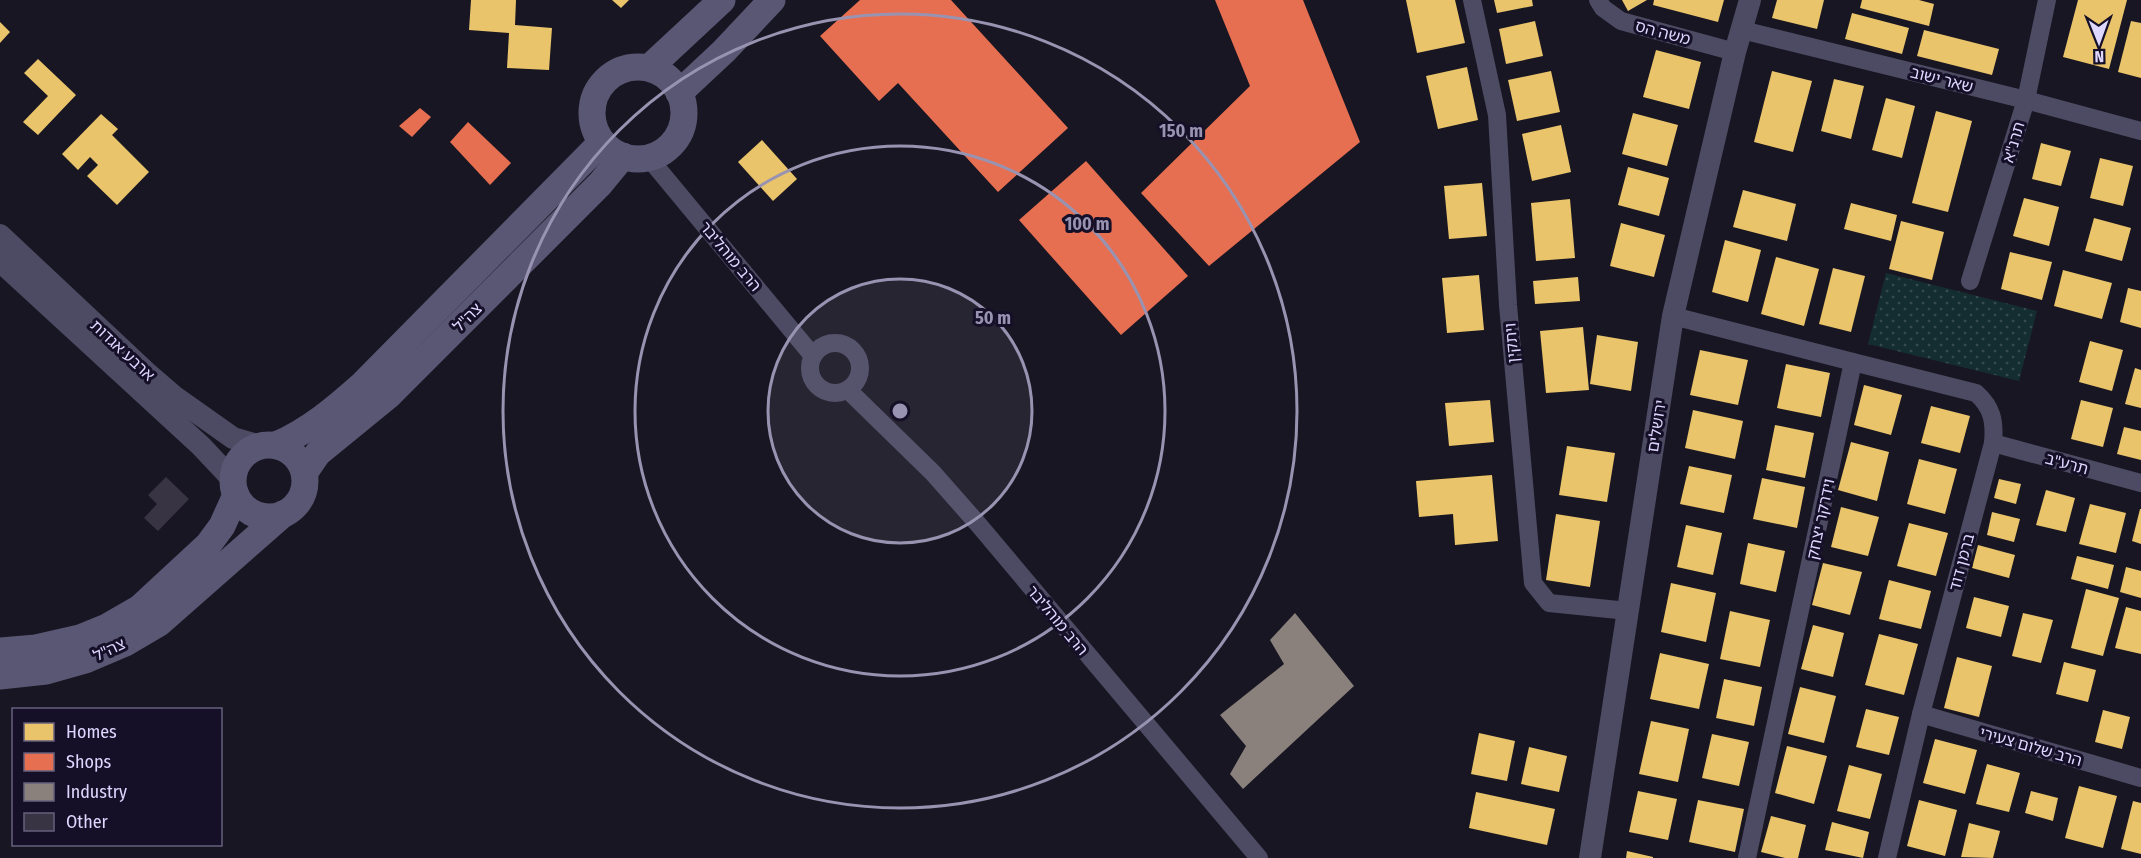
<svg xmlns="http://www.w3.org/2000/svg" width="2141" height="858" font-family="'Fira Sans Condensed','Noto Sans Hebrew',sans-serif">
	<style>
		.green { fill: url(#green-dots) }
		.homes { fill: #e9c46a }
		.shops { fill: #e76f51 }
		.industry { fill: #8a817c }
		.building { fill: #383444 }
		.lines { fill: none; stroke-linecap: round; stroke-linejoin: round }
		.minor { stroke: #4d4b63; stroke-width: 18 }
		.tertiary { stroke: #4d4b63; stroke-width: 22 }
		.secondary { stroke: #5a5775; stroke-width: 27 }
		.ring { fill: none; stroke: #9993b2; stroke-width: 3 }
		.labels { text-anchor: middle; stroke-width: 6; stroke-linejoin: round; paint-order: stroke }
		.street-label { font-size: 16px; fill: #ded7ff; stroke: #151028 }
		.centre { fill: #9993b2; stroke: #151028; stroke-width: 3 }
		.ring-label { font-size: 18px; text-anchor: middle; font-weight: bold; fill: #9993b2; stroke: #151028; stroke-width: 6; stroke-linejoin: round; paint-order: stroke }
	</style>
	<defs>
		<pattern id="green-dots" width="8" height="8" patternUnits="userSpaceOnUse" patternTransform="scale(1.5)"><rect width="8" height="8" fill="#142d30"/><path d="M2 2h.1M6 6h.1" fill="none" stroke="#364b4f" stroke-width="1.8" stroke-linecap="round"/></pattern>
	</defs>
	<rect width="100%" height="100%" fill="#181622"/>
	<path class="green" d="M1886 273 2037 311 2019 381 1868 344Z"/>
	<g class="homes">
		<path d="M471 0H516L515 25 552 28 549 70 507 68 509 33 469 30Z"/>
		<path d="M612 0H629L621 8Z"/>
		<path d="M1406 0H1455L1465 43 1417 53Z"/>
		<path d="M1494 0H1532L1533 6 1497 13Z"/>
		<path d="M1622 0H1647L1628 11Z"/>
		<path d="M1654 0H1724L1718 22 1653 5Z"/>
		<path d="M1777 0H1824L1817 29 1772 18Z"/>
		<path d="M1862 0H1919L1934 4 1929 26 1860 8Z"/>
		<path d="M2078 0H2127L2109 69 2063 57Z"/>
		<path d="M1852 13 1909 28 1902 54 1845 39Z"/>
		<path d="M1535 21 1543 56 1506 64 1499 29Z"/>
		<path d="M2131 21 2141 23V78L2118 72Z"/>
		<path d="M0 22 10 32 0 43Z"/>
		<path d="M1924 30 1999 49 1992 75 1917 56Z"/>
		<path d="M1656 50 1701 62 1689 109 1643 97Z"/>
		<path d="M38 59 76 95 38 135 23 122 48 96 24 73Z"/>
		<path d="M1467 67 1478 120 1438 129 1426 76Z"/>
		<path d="M1551 71 1560 112 1517 121 1508 80Z"/>
		<path d="M1772 71 1812 81 1793 152 1754 142Z"/>
		<path d="M1834 79 1864 86 1851 139 1821 131Z"/>
		<path d="M1886 98 1915 106 1902 158 1872 150Z"/>
		<path d="M1936 111 1972 121 1948 212 1912 203Z"/>
		<path d="M1633 113 1678 125 1667 166 1622 154Z"/>
		<path d="M101 114 118 129 112 135 149 172 117 205 87 176 98 165 90 157 78 170 62 154Z"/>
		<path d="M1561 125 1571 172 1532 181 1522 134Z"/>
		<path d="M762 140 797 179 773 201 738 162Z"/>
		<path d="M2041 143 2071 151 2061 186 2032 179Z"/>
		<path d="M2100 158 2133 166 2123 206 2090 198Z"/>
		<path d="M1628 167 1669 178 1659 216 1618 205Z"/>
		<path d="M1482 183 1487 236 1449 239 1444 186Z"/>
		<path d="M1743 190 1796 204 1787 241 1733 227Z"/>
		<path d="M2024 198 2059 207 2049 246 2013 236Z"/>
		<path d="M1570 199 1575 258 1536 261 1531 203Z"/>
		<path d="M1851 203 1897 215 1891 241 1844 229Z"/>
		<path d="M2094 218 2131 228 2122 261 2085 251Z"/>
		<path d="M1901 221 1944 232 1932 280 1889 269Z"/>
		<path d="M1621 223 1665 235 1654 277 1610 266Z"/>
		<path d="M1725 240 1761 250 1748 302 1712 292Z"/>
		<path d="M2010 252 2052 262 2042 300 2001 289Z"/>
		<path d="M1776 257 1819 269 1804 326 1761 314Z"/>
		<path d="M1833 268 1865 276 1851 332 1819 324Z"/>
		<path d="M2063 270 2112 283 2102 319 2054 306Z"/>
		<path d="M1479 275 1484 330 1447 333 1442 278Z"/>
		<path d="M1578 277 1580 301 1535 304 1533 281Z"/>
		<path d="M2128 288 2141 291V328L2120 322Z"/>
		<path d="M1583 327 1589 390 1546 393 1540 331Z"/>
		<path d="M1597 335 1638 342 1631 391 1590 384Z"/>
		<path d="M2090 341 2123 350 2112 391 2079 382Z"/>
		<path d="M1700 350 1748 360 1738 405 1690 395Z"/>
		<path d="M1786 364 1830 373 1821 417 1777 408Z"/>
		<path d="M2135 368 2141 370V408L2125 404Z"/>
		<path d="M1864 385 1902 395 1891 435 1854 425Z"/>
		<path d="M1490 400 1494 442 1449 446 1445 403Z"/>
		<path d="M2081 400 2113 408 2103 447 2071 439Z"/>
		<path d="M1931 406 1970 416 1960 453 1921 443Z"/>
		<path d="M1693 410 1743 421 1735 459 1685 448Z"/>
		<path d="M1775 425 1814 433 1805 478 1766 470Z"/>
		<path d="M2124 427 2141 431V460L2117 454Z"/>
		<path d="M1851 442 1889 452 1877 501 1838 490Z"/>
		<path d="M1567 446 1615 453 1607 502 1559 495Z"/>
		<path d="M1919 459 1957 469 1945 514 1907 504Z"/>
		<path d="M1689 466 1732 475 1724 513 1680 504Z"/>
		<path d="M1492 475 1498 541 1455 545 1453 514 1419 517 1416 481Z"/>
		<path d="M1762 478 1805 487 1797 528 1753 519Z"/>
		<path d="M1999 479 2021 484 2016 504 1994 498Z"/>
		<path d="M2046 490 2075 498 2066 532 2036 525Z"/>
		<path d="M2090 504 2126 513 2116 553 2079 544Z"/>
		<path d="M1841 507 1879 517 1868 556 1831 547Z"/>
		<path d="M2140 509H2141V544L2132 541Z"/>
		<path d="M1992 512 2020 519 2014 542 1987 535Z"/>
		<path d="M1556 514 1600 521 1590 587 1546 580Z"/>
		<path d="M1909 523 1948 533 1936 576 1897 566Z"/>
		<path d="M1686 525 1722 533 1713 575 1677 567Z"/>
		<path d="M1748 543 1785 551 1776 592 1740 584Z"/>
		<path d="M1978 545 2015 555 2009 578 1972 568Z"/>
		<path d="M2077 556 2114 565 2108 589 2071 579Z"/>
		<path d="M1823 563 1862 572 1850 615 1812 605Z"/>
		<path d="M2126 567 2141 571V598L2120 592Z"/>
		<path d="M1889 580 1931 591 1921 629 1879 619Z"/>
		<path d="M1671 583 1716 593 1706 642 1661 632Z"/>
		<path d="M2086 589 2119 598 2103 656 2071 648Z"/>
		<path d="M1974 597 2009 606 2001 637 1966 628Z"/>
		<path d="M2126 607 2141 611V654L2115 648Z"/>
		<path d="M1730 611 1770 620 1760 667 1720 659Z"/>
		<path d="M2023 613 2053 620 2041 663 2012 656Z"/>
		<path d="M1813 625 1844 633 1833 677 1801 669Z"/>
		<path d="M1879 634 1918 644 1904 695 1865 685Z"/>
		<path d="M1660 653 1709 664 1699 709 1650 699Z"/>
		<path d="M1957 657 1992 666 1979 717 1944 708Z"/>
		<path d="M2064 662 2096 670 2088 702 2056 694Z"/>
		<path d="M1724 679 1762 687 1754 726 1716 718Z"/>
		<path d="M1800 687 1836 696 1824 743 1788 734Z"/>
		<path d="M1866 709 1899 717 1889 755 1856 747Z"/>
		<path d="M2103 710 2130 717 2122 749 2095 742Z"/>
		<path d="M1651 721 1689 729 1678 782 1639 774Z"/>
		<path d="M1479 733 1515 741 1507 781 1471 774Z"/>
		<path d="M1712 734 1749 742 1739 786 1702 778Z"/>
		<path d="M1935 739 1977 750 1965 794 1923 783Z"/>
		<path d="M1787 746 1827 756 1814 804 1775 793Z"/>
		<path d="M1529 747 1567 756 1559 792 1521 784Z"/>
		<path d="M1987 764 2020 773 2009 812 1976 804Z"/>
		<path d="M1849 765 1882 774 1870 819 1837 811Z"/>
		<path d="M2079 786 2117 796 2103 848 2065 838Z"/>
		<path d="M1638 791 1677 799 1668 840 1629 832Z"/>
		<path d="M2031 791 2058 798 2053 821 2025 813Z"/>
		<path d="M1476 792 1555 809 1547 845 1469 828Z"/>
		<path d="M1698 800 1744 809 1735 852 1689 842Z"/>
		<path d="M1919 800 1957 810 1945 856 1907 846Z"/>
		<path d="M2133 801 2141 803V854L2121 849Z"/>
		<path d="M1771 816 1806 825 1798 858H1785L1761 852Z"/>
		<path d="M1832 822 1869 832 1863 858 1825 850Z"/>
		<path d="M1969 823 2000 831 1993 858 1961 857Z"/>
		<path d="M1627 851 1653 857V858H1626Z"/>
	</g>
	<g class="shops">
		<path d="M860 0H951L1068 128 998 192 898 83 879 101 820 36Z"/>
		<path d="M1215 0H1303L1360 142 1209 266 1141 193 1250 86Z"/>
		<path d="M420 108 431 117 412 137 399 126Z"/>
		<path d="M468 122 511 163 490 185 450 142Z"/>
		<path d="M1086 161 1188 276 1121 335 1019 220Z"/>
	</g>
	<path class="industry" d="M1295 613 1354 686 1243 789 1230 774 1246 746 1220 715 1284 664 1270 640Z"/>
	<path class="building" d="M166 477 189 499 158 531 144 518 157 504 148 495Z"/>
	<g class="lines">
		<g class="minor">
			<path d="M1472 0 1497 115 1508 305 1533 583 1549 603 1628 611"/>
			<path d="M1598 0 1603 8 1621 21 1735 52"/>
			<path d="M1742 30 2026 100 2141 131"/>
			<path d="M648 157 813 356"/>
			<path d="M1970 281 2026 100 2047 0"/>
			<path d="M1673 316 1853 362 1747 858"/>
			<circle cx="835" cy="368" r="25"/>
			<path d="M1853 362 1976 393C1992 407 1995 421 1993 443L1921 714 1887 858"/>
			<path d="M848 390 933 473 978 524 1259 858"/>
			<path d="M1993 443 2141 483"/>
			<path d="M1921 714 2141 778"/>
		</g>
		<g class="tertiary">
			<path d="M0 235 146 372 175 397 233 438 260 446"/>
			<path d="M0 261 201 446 233 480"/>
			<path d="M1590 858 1673 316 1735 52 1750 0"/>
		</g>
		<g class="secondary">
			<circle cx="638" cy="113" r="46"/>
			<path d="M649 68 722 0"/>
			<path d="M679 93 724 51 772 0"/>
			<circle cx="269" cy="481" r="36"/>
			<path d="M276 445C309 431 336 408 363 384L602 142"/>
			<path d="M305 472 318 453 389 395 600 184 623 156"/>
			<path d="M0 651 36 648 80 638 107 627 140 608 208 545 222 526 236 495"/>
			<path d="M0 676 46 671 85 660 125 643 159 623 283 514"/>
		</g>
	</g>
	<circle cx="900" cy="411" r="132" fill="#9993b2" fill-opacity=".12"/>
	<g class="ring">
		<circle cx="900" cy="411" r="132"/>
		<circle cx="900" cy="411" r="265"/>
		<circle cx="900" cy="411" r="397"/>
	</g>
	<g class="labels">
		<g class="street-label">
			<text transform="translate(1663 32) rotate(15)" y="6">משה הס</text>
			<text transform="translate(1942 79) rotate(14)" y="6">שאר ישוב</text>
			<text transform="translate(2013 142) rotate(-73)" y="6">תרנ"א</text>
			<text transform="translate(731 256) rotate(50)" y="6">הרב מוהליבר</text>
			<text transform="translate(467 317) rotate(-45)" y="6">צה"ל</text>
			<text transform="translate(1511 343) rotate(-95)" y="6">ויתקין</text>
			<text transform="translate(123 350) rotate(43)" y="6">ארבע אגדות</text>
			<text transform="translate(1656 426) rotate(-81)" y="6">ירושלים</text>
			<text transform="translate(2067 463) rotate(15)" y="6">תרע"ב</text>
			<text transform="translate(1820 519) rotate(-78)" y="6">וידרקר יצחק</text>
			<text transform="translate(1961 562) rotate(-75)" y="6">ברמן דוד</text>
			<text transform="translate(1058 620) rotate(50)" y="6">הרב מוהליבר</text>
			<text transform="translate(109 649) rotate(-25)" y="6">צה"ל</text>
			<text transform="translate(2031 746) rotate(16)" y="6">הרב שלום צעירי</text>
		</g>
	</g>
	<circle cx="900" cy="411" r="9" class="centre"/>
	<g class="ring-label">
		<text x="1181" y="137">150 m</text>
		<text x="1087" y="230">100 m</text>
		<text x="993" y="324">50 m</text>
	</g>
	<rect x="12" y="708" width="210" height="138" fill="#151028" stroke="#65607e" stroke-width="1.5"/>
	<rect x="24" y="723" width="30" height="18" fill="#e9c46a" stroke="#65607e" stroke-width="1.5"/>
	<text x="66" y="738" font-size="18" fill="#ded7ff">Homes</text>
	<rect x="24" y="753" width="30" height="18" fill="#e76f51" stroke="#65607e" stroke-width="1.5"/>
	<text x="66" y="768" font-size="18" fill="#ded7ff">Shops</text>
	<rect x="24" y="783" width="30" height="18" fill="#8a817c" stroke="#65607e" stroke-width="1.5"/>
	<text x="66" y="798" font-size="18" fill="#ded7ff">Industry</text>
	<rect x="24" y="813" width="30" height="18" fill="#383444" stroke="#65607e" stroke-width="1.5"/>
	<text x="66" y="828" font-size="18" fill="#ded7ff">Other</text>
	<g transform="translate(2099 42) rotate(179)" stroke="#151028" stroke-width="4.5" paint-order="stroke">
	<path d="M0-4.5L10 22L0 15L-10 22Z" fill="#ded7ff"/>
	<text y="-9" font-size="16" font-weight="bold" text-anchor="middle" fill="#ded7ff">N</text>
	</g>
</svg>
